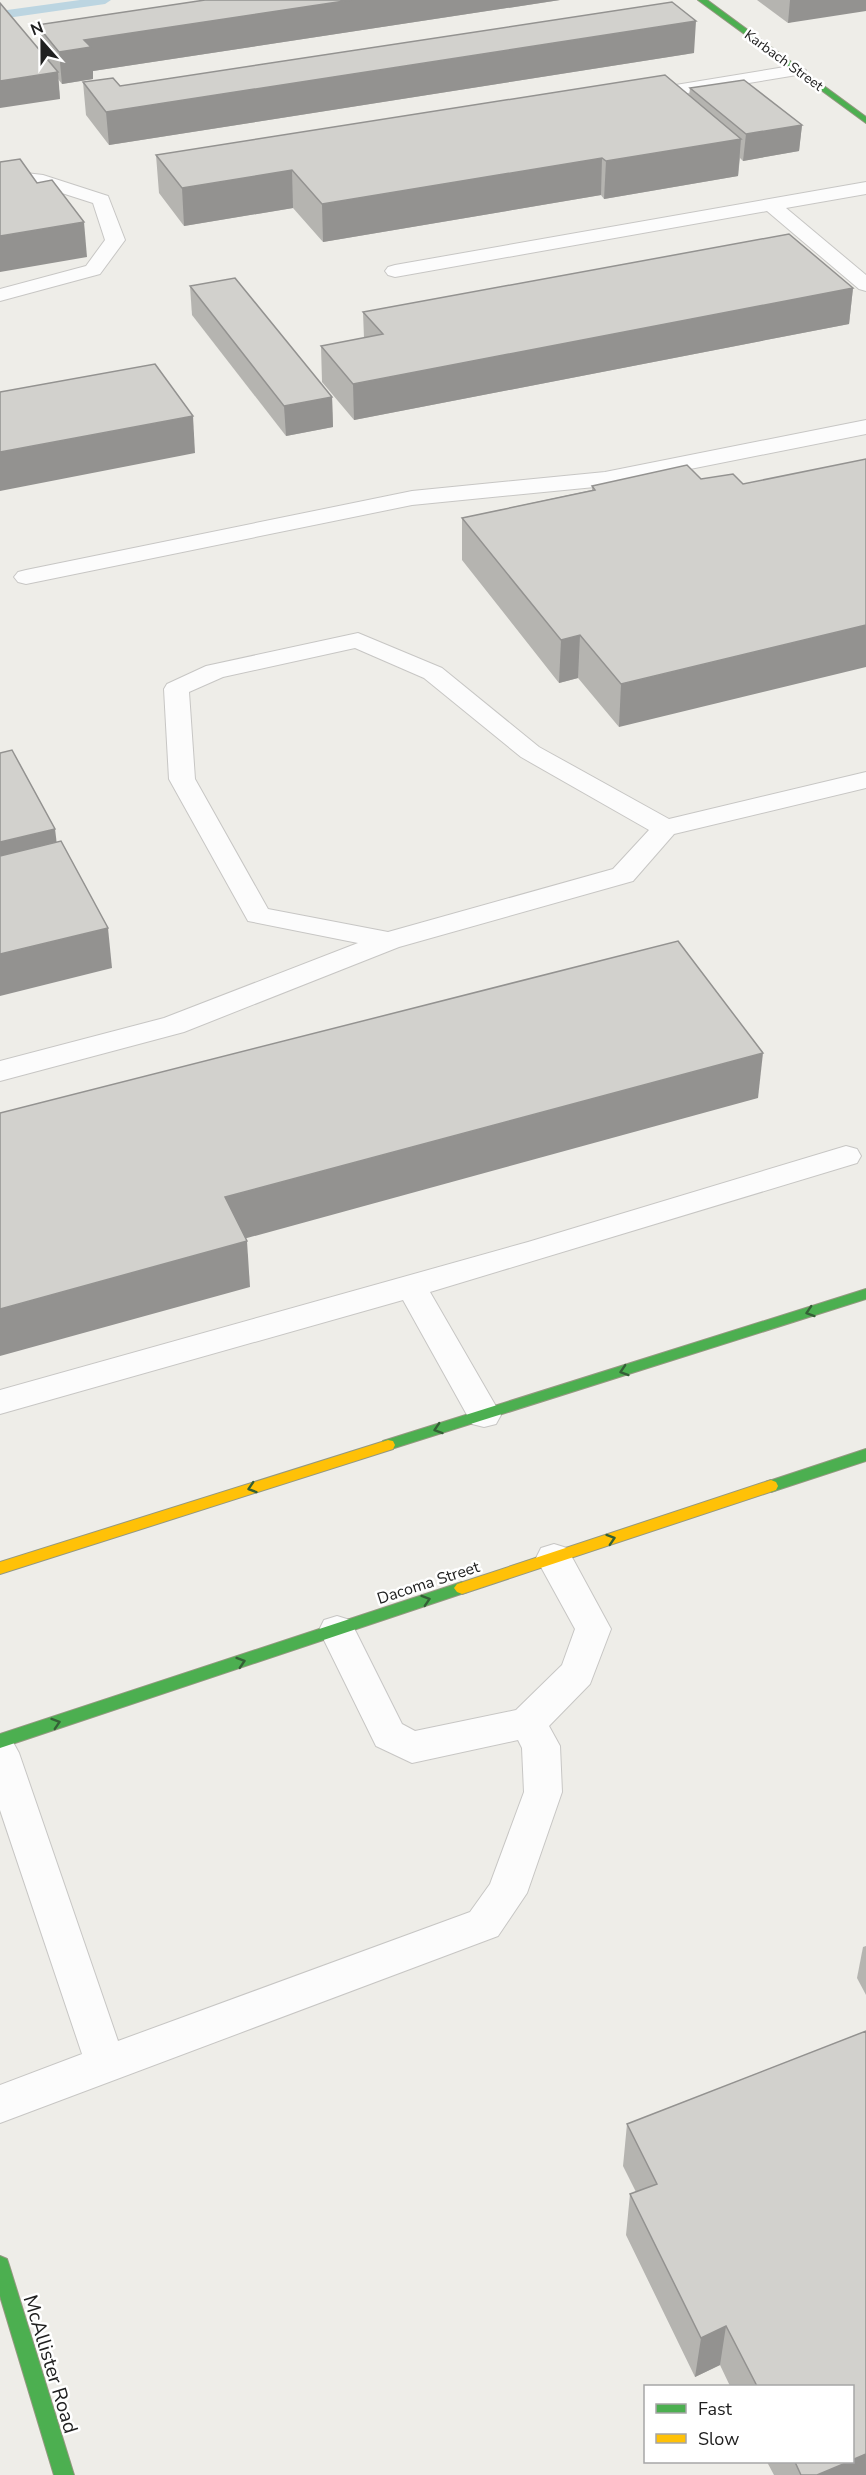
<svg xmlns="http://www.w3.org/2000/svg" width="866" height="2475" font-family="'Nunito Sans',sans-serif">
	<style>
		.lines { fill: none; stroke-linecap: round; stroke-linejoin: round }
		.stream { fill: #bcd5e1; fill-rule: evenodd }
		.lane-casing { stroke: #c7c6c4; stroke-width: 2 }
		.fast-casing { stroke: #949880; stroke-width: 2 }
		.slow-casing { stroke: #949880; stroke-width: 2 }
		.lane { fill: #fcfcfc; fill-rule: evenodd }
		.fast { fill: #4caf50; fill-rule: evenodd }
		.slow { fill: #ffc107; fill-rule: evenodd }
		.wall { fill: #b5b4b0 }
		.shaded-wall { fill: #939290 }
		.building { fill: #d2d1cd; stroke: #939290; stroke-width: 1.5 }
		.oneway { stroke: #346036 }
		.labels { text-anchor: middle; stroke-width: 5; stroke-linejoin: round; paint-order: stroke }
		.far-street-label { font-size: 14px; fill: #202020; stroke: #fff }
		.street-label { font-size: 16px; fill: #202020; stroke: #fff }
		.near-street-label { font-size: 20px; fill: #202020; stroke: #fff }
	</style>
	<rect width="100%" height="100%" fill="#eeede8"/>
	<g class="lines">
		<path class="stream" d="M80 0H111L105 4 0 19V11Z"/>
		<defs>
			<g id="lane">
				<path d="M797 65 806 70 803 74 639 101 630 96 639 91Z"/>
				<path d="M0 170 43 175 108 196 125 240 100 274 0 301V289L86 266 105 240 93 203 40 186 0 182Z"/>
				<path d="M866 182V194L786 208 866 275V291L859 289 767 211 395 277 388 275 385 271 388 267 395 265Z"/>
				<path d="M866 420V434L605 486 412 505 26 584 18 582 14 577 18 572 26 570 412 491 605 472Z"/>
				<path d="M358 633 442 668 539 747 669 819 866 772V788L674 834 633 881 399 947 184 1032 0 1081V1061L164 1018 358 943 248 921 169 779 164 689 167 684 206 666ZM355 648 424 678 521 757 649 830 613 869 388 932 268 909 195 779 189 692 223 677Z"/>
				<path d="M846 1146 857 1149 861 1156 857 1163 430 1292 501 1415 496 1424 484 1427 472 1424 403 1300 0 1414V1390L528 1242Z"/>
				<path d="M554 1544 567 1548 611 1629 590 1684 549 1726 560 1746 562 1792 527 1893 498 1936 0 2123V2085L82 2054 0 1810V1737L13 1742 19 1753 118 2041 470 1912 490 1884 524 1792 522 1748 518 1740 412 1763 376 1746 319 1630 324 1620 337 1616 350 1620 402 1724 415 1731 516 1710 562 1665 575 1629 536 1558 541 1548Z"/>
			</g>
			<g id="fast">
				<path d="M698 0H707L866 117V123Z"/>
				<path d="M866 1289V1299L388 1450 383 1449 381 1445 383 1441Z"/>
				<path d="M866 1449V1461L771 1492 766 1490 764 1486 766 1482Z"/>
				<path d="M462 1582 467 1584 470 1588 467 1592 0 1748V1734Z"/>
				<path d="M0 2256 7 2259 9 2265 74 2475H54L0 2296Z"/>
			</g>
			<g id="slow">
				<path d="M388 1440 393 1441 395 1445 393 1449 0 1574V1562Z"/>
				<path d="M771 1480 776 1482 778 1486 776 1490 462 1594 457 1592 454 1588 457 1584Z"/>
			</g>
		</defs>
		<use href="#lane" class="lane-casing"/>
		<use href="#fast" class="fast-casing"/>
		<use href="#slow" class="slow-casing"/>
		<use href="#lane" class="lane"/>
		<use href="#fast" class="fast"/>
		<use href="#slow" class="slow"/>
	</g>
	<g class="wall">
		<path d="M205 0H560L93 71V79L62 84 58 79 60 99 40 51 37 25Z"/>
		<path d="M757 0H866L788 23Z"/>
		<path d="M694 53 109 145 86 115 83 82 120 86Z"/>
		<path d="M690 88 802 125 799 151 743 161 740 158 738 176 604 199 601 195 323 242 293 208 184 226 159 193 156 155 689 96Z"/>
		<path d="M190 286 332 397 333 427 286 436 192 315Z"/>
		<path d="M853 288 849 324 354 420 322 382 321 346 364 338 363 312Z"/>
		<path d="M701 479 743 484 619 727 578 678 559 683 462 560V518L592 490V486Z"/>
		<path d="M866 1946V1995L857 1978 863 1947Z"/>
		<path d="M866 2031V2475H774L767 2462H852V2386H730L720 2365 695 2377 626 2235 630 2194 636 2192 623 2166 627 2124Z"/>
	</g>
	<g class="shaded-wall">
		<path d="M351 0H560L93 71V79L62 84 59 52 84 40Z"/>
		<path d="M790 0H866V11L788 23Z"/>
		<path d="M696 21 694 53 109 145 106 112Z"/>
		<path d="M58 72 60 99 0 108V81Z"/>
		<path d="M802 125 799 151 743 161 746 134Z"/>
		<path d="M741 139 738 176 604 199 606 161Z"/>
		<path d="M602 158 601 195 323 242 322 204Z"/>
		<path d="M292 170 293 208 184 226 182 188Z"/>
		<path d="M84 222 87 257 0 272V236Z"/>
		<path d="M853 288 849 324 354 420 353 384Z"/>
		<path d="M332 397 333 427 286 436 284 406Z"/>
		<path d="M193 416 195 453 0 491V452Z"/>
		<path d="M866 625V667L619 727 621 684Z"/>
		<path d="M580 635 578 678 559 683 561 640Z"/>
		<path d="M55 829 60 870 0 884V842Z"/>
		<path d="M108 928 112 968 0 996V954Z"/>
		<path d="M763 1053 758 1098 229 1243 225 1197Z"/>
		<path d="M247 1241 250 1287 0 1356V1309Z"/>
		<path d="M726 2326 720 2365 695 2377 701 2338Z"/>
		<path d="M866 2454V2475H817L848 2462H852V2460Z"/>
	</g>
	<g class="building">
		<path d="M205 0H351L84 40 91 47 59 52 37 25Z"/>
		<path d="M672 2 696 21 106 112 83 82 113 78 120 86Z"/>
		<path d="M0 3 58 72 0 81Z"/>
		<path d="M665 75 741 139 606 161 602 158 322 204 292 170 182 188 156 155Z"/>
		<path d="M744 80 802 125 746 134 690 88Z"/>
		<path d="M20 159 37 183 52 180 84 222 0 236V162Z"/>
		<path d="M789 234 853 288 353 384 321 346 383 334 363 312Z"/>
		<path d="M235 278 332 397 284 406 190 286Z"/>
		<path d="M155 364 193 416 0 452V392Z"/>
		<path d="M866 459V625L621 684 580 635 561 640 462 518 595 490 592 486 687 465 701 479 733 474 743 484Z"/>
		<path d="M12 750 55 829 0 842V753Z"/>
		<path d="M61 841 108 928 0 954V856Z"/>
		<path d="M678 941 763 1053 225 1197 247 1241 0 1309V1113Z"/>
		<path d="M866 2031V2454L852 2460V2386H757L726 2326 701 2338 630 2194 657 2184 627 2124Z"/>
		<path d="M795 2462H848L817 2475H801Z"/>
	</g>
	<defs><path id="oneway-chevron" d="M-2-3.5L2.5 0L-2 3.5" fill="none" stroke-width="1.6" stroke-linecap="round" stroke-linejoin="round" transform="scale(1.5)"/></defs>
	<g class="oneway">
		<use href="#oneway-chevron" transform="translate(810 1312) rotate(162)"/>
		<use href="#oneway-chevron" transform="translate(624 1371) rotate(162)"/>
		<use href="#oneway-chevron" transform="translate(438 1429) rotate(162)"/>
		<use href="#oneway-chevron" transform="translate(252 1488) rotate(162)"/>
		<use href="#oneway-chevron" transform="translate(611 1539) rotate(-18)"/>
		<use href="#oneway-chevron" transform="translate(426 1600) rotate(-18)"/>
		<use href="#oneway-chevron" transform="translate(241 1662) rotate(-18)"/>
		<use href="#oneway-chevron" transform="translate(56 1723) rotate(-18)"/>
	</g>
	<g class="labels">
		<g class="far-street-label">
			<text transform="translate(784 60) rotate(36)" y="5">Karbach Street</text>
		</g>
		<g class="street-label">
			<text transform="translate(428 1582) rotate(-18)" y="6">Dacoma Street</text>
		</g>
		<g class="near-street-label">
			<text transform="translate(51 2364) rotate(73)" y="7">McAllister Road</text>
		</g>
	</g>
	<rect x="644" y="2385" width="210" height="78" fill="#ffffff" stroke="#a6a6a6" stroke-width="1.5"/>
	<rect x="656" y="2404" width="30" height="9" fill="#4caf50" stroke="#a6a6a6" stroke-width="1.5"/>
	<text x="698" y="2415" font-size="18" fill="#202020">Fast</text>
	<rect x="656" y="2434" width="30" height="9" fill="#ffc107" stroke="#a6a6a6" stroke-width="1.5"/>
	<text x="698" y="2445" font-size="18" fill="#202020">Slow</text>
	<g transform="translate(42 42) rotate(339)" stroke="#ffffff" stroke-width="4.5" paint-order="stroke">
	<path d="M0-4.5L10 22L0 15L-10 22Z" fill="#202020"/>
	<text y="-9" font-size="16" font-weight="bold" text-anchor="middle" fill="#202020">N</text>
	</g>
</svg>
